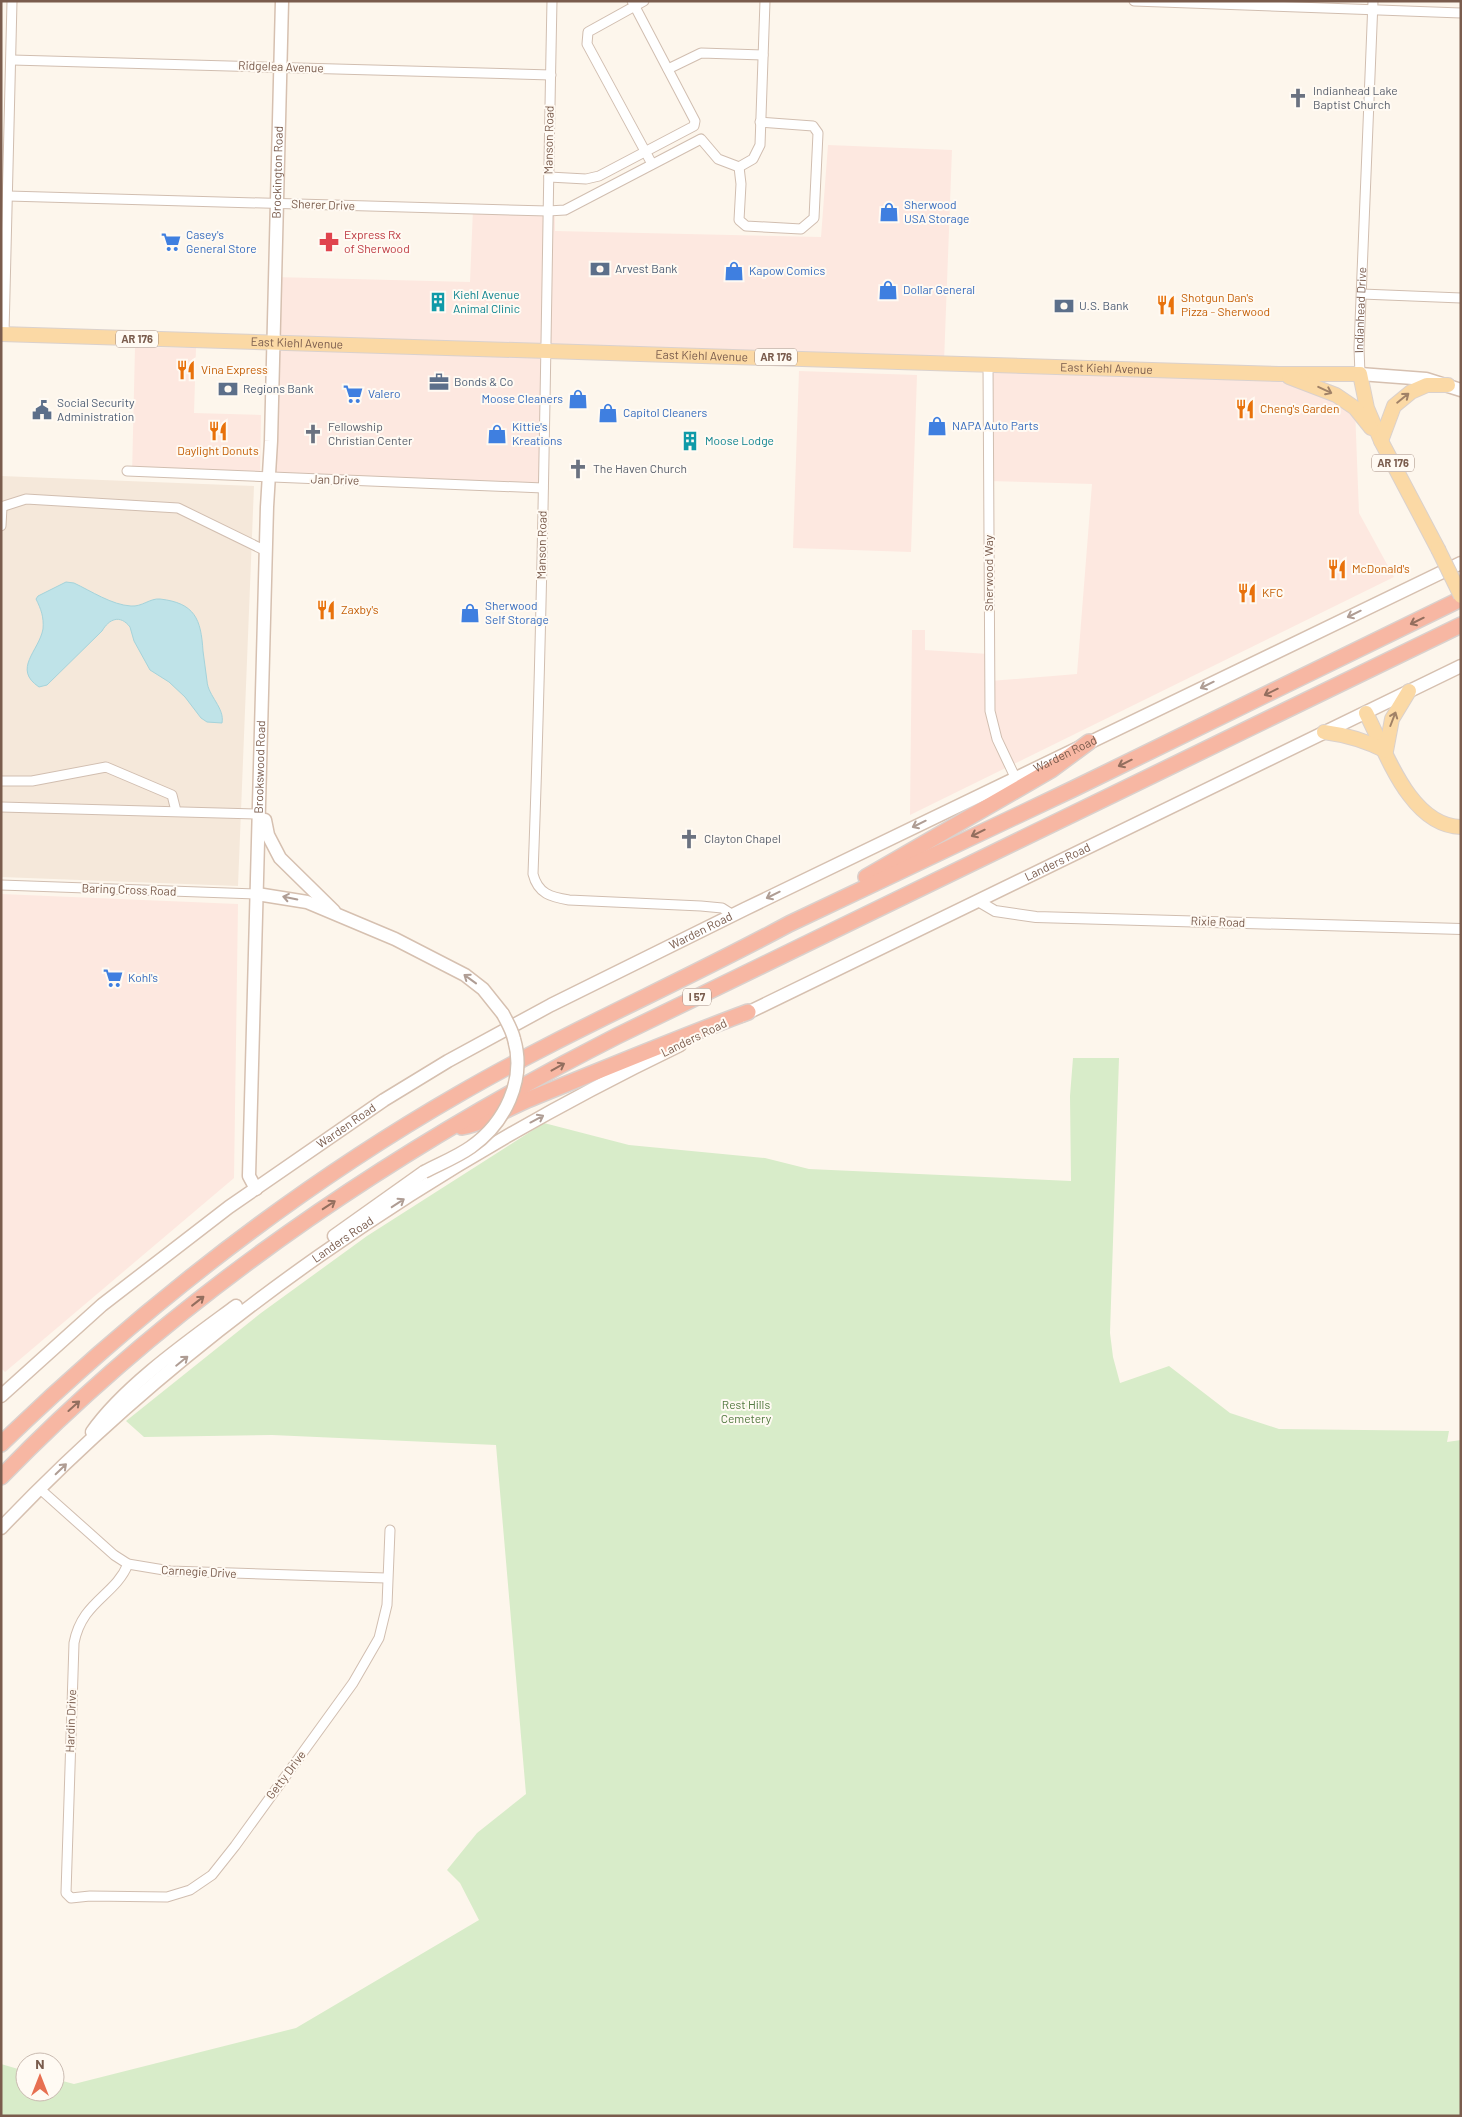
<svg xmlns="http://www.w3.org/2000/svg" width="1462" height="2117" font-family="Barlow,sans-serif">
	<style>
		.residential { fill: #f5e8da }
		.commercial { fill: #fde8e0 }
		.green { fill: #d8ecc9 }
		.water { fill: #bfe3e8; stroke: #a5d3da }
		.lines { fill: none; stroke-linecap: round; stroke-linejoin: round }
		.minor-casing { stroke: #d1beb0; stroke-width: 11 }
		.tertiary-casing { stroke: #d1beb0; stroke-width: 12 }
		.secondary-casing { stroke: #d6c0b0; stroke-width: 15 }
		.primary-casing { stroke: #dad1cd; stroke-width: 16 }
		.motorway-casing { stroke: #dad1cd; stroke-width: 18 }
		.minor { stroke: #fff; stroke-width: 9 }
		.tertiary { stroke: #fff; stroke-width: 10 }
		.secondary { stroke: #fff; stroke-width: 12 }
		.primary { stroke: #fbd9a5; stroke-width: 14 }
		.motorway { stroke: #f7b7a3; stroke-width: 15 }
		.secondary-bridge-casing { stroke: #d6c0b0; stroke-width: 15; stroke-linecap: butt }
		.primary-bridge-casing { stroke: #dad1cd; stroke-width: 16; stroke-linecap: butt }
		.secondary-bridge { stroke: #fff; stroke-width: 12 }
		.primary-bridge { stroke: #fbd9a5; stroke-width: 14 }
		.oneway { stroke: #a18267 }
		.oneway2 { stroke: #af9d94 }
		.oneway3 { stroke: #936e5e }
		.labels { text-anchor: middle; stroke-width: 4; stroke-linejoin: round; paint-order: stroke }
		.shield { fill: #fffaf3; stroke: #a28b7f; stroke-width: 1 }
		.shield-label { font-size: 11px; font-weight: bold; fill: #7a5c4d }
		.street-label { font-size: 12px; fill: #7a5c4d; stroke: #fffaf3 }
		.worship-label { font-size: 12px; fill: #5b616d; stroke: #fffaf3; text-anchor: start }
		.shop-label { font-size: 12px; fill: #366cbe; stroke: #fffaf3; text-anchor: start }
		.health-label { font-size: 12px; fill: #be3a42; stroke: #fffaf3; text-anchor: start }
		.service-label { font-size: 12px; fill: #4e5e75; stroke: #fffaf3; text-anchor: start }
		.culture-label { font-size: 12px; fill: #0d838f; stroke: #fffaf3; text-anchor: start }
		.food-label { font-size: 12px; fill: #c56008; stroke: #fffaf3; text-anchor: start }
		.park-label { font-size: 12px; fill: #537a41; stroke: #fffaf3 }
	</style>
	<rect width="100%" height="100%" fill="#fdf6ec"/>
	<path class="residential" d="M1 476 254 486 238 886 1 877Z"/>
	<g class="commercial">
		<path d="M828 145 952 150 944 362 545 351 543 488 269 481 274 277 470 282 473 209 548 211 555 217V231L821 237Z"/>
		<path d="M135 347 196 348 194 413 261 415 260 479 132 475Z"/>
		<path d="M983 363 1273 373 1355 408 1359 513 1394 577 910 815 912 630H925V650L989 654 990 681 1077 674 1092 484 988 481Z"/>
		<path d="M799 371 917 375 911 552 793 548Z"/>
		<path d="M1 894 238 904 234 1178 5 1372 1 1368Z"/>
	</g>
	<path class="green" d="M1073 1058H1119L1110 1333 1113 1357 1120 1383 1169 1366 1230 1413 1279 1429 1449 1431 1447 1442 1461 1440V2116H1V2064L25 2071V2092H55V2079L74 2084 296 2028 479 1920 460 1883 447 1870 477 1833 526 1794 496 1445 272 1435 144 1437 126 1421 261 1313 367 1236 544 1123 629 1145 765 1158 809 1169 1071 1181 1070 1096Z"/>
	<path class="water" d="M66 582 74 583C91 591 112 605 131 606 142 607 150 598 160 599 195 603 201 619 203 651 204 661 206 671 207 681 208 696 225 708 222 723L207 722 201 718 185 697 169 682 150 670 134 641 130 627C120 614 109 619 102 631L47 685 39 687C12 669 39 651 43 629 44 617 41 609 36 599L38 596Z"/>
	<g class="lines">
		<defs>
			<g id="minor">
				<path d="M552 1C546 292 544 583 533 874 538 894 551 897 569 900L701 906 722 908 733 915"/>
				<path d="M644 1 588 32 587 44 652 164"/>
				<path d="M1134 1 1461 13"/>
				<path d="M12 60 551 75"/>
				<path d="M668 69 701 53 763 55"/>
				<path d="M739 167 741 184 739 220 746 226 801 229 814 218 818 133 813 126 760 122"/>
				<path d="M549 177 586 179 599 176 694 126 695 121 632 1"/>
				<path d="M8 196 548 211 565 210 701 139 718 159 739 167 753 159 760 145 765 1"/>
				<path d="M1362 294 1461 298"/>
				<path d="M4 334 12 1"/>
				<path d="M988 364 990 711 997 739 1015 777"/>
				<path id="s1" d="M1360 374 1359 348 1373 1"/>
				<path d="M127 471 543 488"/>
				<path d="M1 507 26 499 178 508 266 551"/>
				<path d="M1 526 2 507"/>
				<path d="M1 781H32L106 767 172 795 176 811"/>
				<path d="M1 807 260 814"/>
				<path d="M1 885 257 894"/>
				<path d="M40 1489 114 1555 128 1564 170 1571 386 1578"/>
				<path d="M128 1564C115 1596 82 1601 74 1643L66 1893 71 1898 90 1896 167 1897 190 1890 212 1875 235 1846 353 1683 379 1638 387 1605 390 1530"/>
			</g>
			<path id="tertiary" d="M978 901 995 911 1036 917 1461 929"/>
			<g id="secondary">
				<path d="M1360 374 1426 379 1461 390"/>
				<path d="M265 820 268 835 280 858 334 911"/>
				<path d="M257 894 307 902 395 939 465 975 483 989 503 1014"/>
				<path id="s2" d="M741 1016 1461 666"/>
				<path id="s3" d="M256 1189 249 1176 267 507 271 441 282 1"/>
				<path d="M334 1236 424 1172"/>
				<path id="s4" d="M1 1396 102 1305 229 1207 384 1100 448 1061 551 1005 745 909 1461 563"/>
				<path d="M92 1432C124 1386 190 1340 236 1306"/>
				<path id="s5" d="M1 1528C194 1326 429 1166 680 1045"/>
			</g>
			<g id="primary">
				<path id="s6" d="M1 334 1279 374H1360L1367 408 1381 441 1438 549"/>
				<path d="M1289 377 1336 395 1355 408 1371 428"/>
				<path d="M1381 441 1394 406 1411 392 1427 385H1448"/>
				<path d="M1366 713C1386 752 1410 826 1461 827"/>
				<path d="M1324 732C1347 735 1365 740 1386 751L1392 719 1409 691"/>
			</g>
			<g id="motorway">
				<path d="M866 877 1051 770 1089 742"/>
				<path d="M462 1127C487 1122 509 1107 532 1098 604 1069 675 1039 748 1012"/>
				<path d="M1 1444C139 1311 292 1190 459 1094 566 1032 680 983 789 924L1073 789 1461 599"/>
				<path d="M1 1477C178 1295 391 1151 617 1036L1461 625"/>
			</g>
		</defs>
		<use href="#minor" class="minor-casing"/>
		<use href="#tertiary" class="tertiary-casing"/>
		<use href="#secondary" class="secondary-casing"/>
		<use href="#primary" class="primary-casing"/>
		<use href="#motorway" class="motorway-casing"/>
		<use href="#minor" class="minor"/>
		<use href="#tertiary" class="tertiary"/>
		<use href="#secondary" class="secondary"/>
		<use href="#primary" class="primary"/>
		<use href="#motorway" class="motorway"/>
		<defs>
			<path id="secondary-bridge" d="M424 1172C439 1164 457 1157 471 1147 505 1123 526 1080 514 1039 512 1030 507 1022 503 1014"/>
			<path id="primary-bridge" d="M1438 549 1461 596"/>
		</defs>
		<use href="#secondary-bridge" class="secondary-bridge-casing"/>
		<use href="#primary-bridge" class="primary-bridge-casing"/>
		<use href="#secondary-bridge" class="secondary-bridge"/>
		<use href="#primary-bridge" class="primary-bridge"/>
	</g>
	<defs><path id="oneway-shaft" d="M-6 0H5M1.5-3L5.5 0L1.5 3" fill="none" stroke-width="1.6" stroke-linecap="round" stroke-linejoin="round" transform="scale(1.25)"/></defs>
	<g class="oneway">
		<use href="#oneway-shaft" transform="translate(1325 390) rotate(25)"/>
		<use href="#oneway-shaft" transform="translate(1403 398) rotate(-39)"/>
		<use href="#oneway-shaft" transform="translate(1393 719) rotate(-69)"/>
	</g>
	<g class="oneway2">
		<use href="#oneway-shaft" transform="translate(1354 614) rotate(154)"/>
		<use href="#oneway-shaft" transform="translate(1207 685) rotate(154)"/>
		<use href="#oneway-shaft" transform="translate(919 824) rotate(154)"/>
		<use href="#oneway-shaft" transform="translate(773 895) rotate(154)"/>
		<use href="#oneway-shaft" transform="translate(290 898) rotate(-168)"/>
		<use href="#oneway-shaft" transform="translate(470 979) rotate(-144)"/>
		<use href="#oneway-shaft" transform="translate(537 1119) rotate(-28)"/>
		<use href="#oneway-shaft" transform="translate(398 1203) rotate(-33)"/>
		<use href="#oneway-shaft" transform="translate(182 1361) rotate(-39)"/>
		<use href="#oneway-shaft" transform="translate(61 1469) rotate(-44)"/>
	</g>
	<g class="oneway3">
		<use href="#oneway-shaft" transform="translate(1417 621) rotate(154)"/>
		<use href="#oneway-shaft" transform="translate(1271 692) rotate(154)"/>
		<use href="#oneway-shaft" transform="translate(1125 763) rotate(154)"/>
		<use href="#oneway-shaft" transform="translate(978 833) rotate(154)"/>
		<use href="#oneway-shaft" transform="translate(558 1067) rotate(-29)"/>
		<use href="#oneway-shaft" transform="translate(329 1205) rotate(-33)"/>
		<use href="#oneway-shaft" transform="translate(198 1301) rotate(-38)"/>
		<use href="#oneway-shaft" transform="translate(74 1406) rotate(-42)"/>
	</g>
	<defs>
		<symbol id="church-bare" viewBox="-9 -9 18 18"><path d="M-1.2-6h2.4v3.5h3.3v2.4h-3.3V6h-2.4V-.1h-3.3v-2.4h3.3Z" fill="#6b7280" stroke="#fffaf3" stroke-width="2.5" paint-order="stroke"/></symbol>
		<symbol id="shop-bare" viewBox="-9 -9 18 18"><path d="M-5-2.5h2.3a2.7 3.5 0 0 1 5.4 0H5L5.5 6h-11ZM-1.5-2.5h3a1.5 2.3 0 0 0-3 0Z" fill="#3f7fe0" stroke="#fffaf3" stroke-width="2.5" paint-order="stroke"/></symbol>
		<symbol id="supermarket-bare" viewBox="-9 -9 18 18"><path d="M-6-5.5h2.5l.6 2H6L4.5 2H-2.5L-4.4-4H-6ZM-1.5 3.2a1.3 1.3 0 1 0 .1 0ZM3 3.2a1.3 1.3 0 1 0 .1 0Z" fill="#3f7fe0" stroke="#fffaf3" stroke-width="2.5" paint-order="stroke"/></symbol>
		<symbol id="pharmacy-bare" viewBox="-9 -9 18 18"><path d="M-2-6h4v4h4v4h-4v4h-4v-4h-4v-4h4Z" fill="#e0444e" stroke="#fffaf3" stroke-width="2.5" paint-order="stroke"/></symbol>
		<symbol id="bank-bare" viewBox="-9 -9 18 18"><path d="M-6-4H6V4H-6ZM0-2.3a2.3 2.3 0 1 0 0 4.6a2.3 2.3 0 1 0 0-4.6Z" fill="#5c6f8a" stroke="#fffaf3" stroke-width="2.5" paint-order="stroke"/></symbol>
		<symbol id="building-bare" viewBox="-9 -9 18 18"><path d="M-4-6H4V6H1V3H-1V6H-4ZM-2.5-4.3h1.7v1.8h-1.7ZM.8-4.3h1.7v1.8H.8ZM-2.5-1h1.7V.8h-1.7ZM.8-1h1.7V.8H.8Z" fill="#0f9aa8" stroke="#fffaf3" stroke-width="2.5" paint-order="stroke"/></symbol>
		<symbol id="restaurant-bare" viewBox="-9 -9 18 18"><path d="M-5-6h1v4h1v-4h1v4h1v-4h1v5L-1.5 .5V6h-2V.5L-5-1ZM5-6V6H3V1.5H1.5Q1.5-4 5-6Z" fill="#e8710a" stroke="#fffaf3" stroke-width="2.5" paint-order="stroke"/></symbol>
		<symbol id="office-bare" viewBox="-9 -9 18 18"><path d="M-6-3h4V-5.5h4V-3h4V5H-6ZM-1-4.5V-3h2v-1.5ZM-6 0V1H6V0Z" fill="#5c6f8a" stroke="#fffaf3" stroke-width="2.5" paint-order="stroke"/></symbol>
		<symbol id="civic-bare" viewBox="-9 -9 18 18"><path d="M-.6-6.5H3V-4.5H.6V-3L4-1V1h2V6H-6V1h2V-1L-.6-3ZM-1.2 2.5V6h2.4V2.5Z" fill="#5c6f8a" stroke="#fffaf3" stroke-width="2.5" paint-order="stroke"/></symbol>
	</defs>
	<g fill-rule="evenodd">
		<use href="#church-bare" x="1284" y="84" width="28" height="28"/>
		<use href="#shop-bare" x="875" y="198" width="28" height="28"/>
		<use href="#supermarket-bare" x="157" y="228" width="28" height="28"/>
		<use href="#pharmacy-bare" x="315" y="228" width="28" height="28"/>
		<use href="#bank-bare" x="586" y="255" width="28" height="28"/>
		<use href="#shop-bare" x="720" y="257" width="28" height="28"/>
		<use href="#shop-bare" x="874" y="276" width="28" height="28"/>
		<use href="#building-bare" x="424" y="288" width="28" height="28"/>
		<use href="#restaurant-bare" x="1152" y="291" width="28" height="28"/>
		<use href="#bank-bare" x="1050" y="292" width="28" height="28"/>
		<use href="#restaurant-bare" x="172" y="356" width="28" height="28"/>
		<use href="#office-bare" x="425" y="368" width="28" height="28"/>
		<use href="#bank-bare" x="214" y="375" width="28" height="28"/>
		<use href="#supermarket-bare" x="339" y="380" width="28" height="28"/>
		<use href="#shop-bare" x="564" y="385" width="28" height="28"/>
		<use href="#restaurant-bare" x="1231" y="395" width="28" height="28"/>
		<use href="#civic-bare" x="28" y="396" width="28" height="28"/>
		<use href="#shop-bare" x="594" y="399" width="28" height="28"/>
		<use href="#shop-bare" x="923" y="412" width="28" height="28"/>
		<use href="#restaurant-bare" x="204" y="417" width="28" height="28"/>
		<use href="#church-bare" x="299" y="420" width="28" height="28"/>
		<use href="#shop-bare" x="483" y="420" width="28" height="28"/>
		<use href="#building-bare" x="676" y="427" width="28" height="28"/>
		<use href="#church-bare" x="564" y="455" width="28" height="28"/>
		<use href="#restaurant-bare" x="1323" y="555" width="28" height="28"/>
		<use href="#restaurant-bare" x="1233" y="579" width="28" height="28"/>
		<use href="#restaurant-bare" x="312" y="596" width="28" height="28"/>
		<use href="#shop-bare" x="456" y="599" width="28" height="28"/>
		<use href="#church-bare" x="675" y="825" width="28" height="28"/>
		<use href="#supermarket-bare" x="99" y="964" width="28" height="28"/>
	</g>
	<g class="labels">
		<g class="shield">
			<rect x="116" y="330.5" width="42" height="17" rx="4"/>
			<rect x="755" y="348.5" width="42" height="17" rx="4"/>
			<rect x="1372" y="454.5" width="42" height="17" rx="4"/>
			<rect x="683" y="988.5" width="28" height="17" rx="4"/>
		</g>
		<g class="shield-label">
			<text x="137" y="343">AR 176</text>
			<text x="776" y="361">AR 176</text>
			<text x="1393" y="467">AR 176</text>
			<text x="697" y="1001">I 57</text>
		</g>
		<g class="street-label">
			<text transform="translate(281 67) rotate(2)" y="4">Ridgelea Avenue</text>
			<text transform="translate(549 140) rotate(-89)" y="4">Manson Road</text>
			<text dy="4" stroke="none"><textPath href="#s3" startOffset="1019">Brockington Road</textPath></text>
			<text transform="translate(323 205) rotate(2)" y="4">Sherer Drive</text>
			<text dy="4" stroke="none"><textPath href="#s1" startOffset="64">Indianhead Drive</textPath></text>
			<text dy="4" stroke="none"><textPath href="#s6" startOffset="296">East Kiehl Avenue</textPath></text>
			<text dy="4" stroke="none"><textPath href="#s6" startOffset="701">East Kiehl Avenue</textPath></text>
			<text dy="4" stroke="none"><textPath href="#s6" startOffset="1106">East Kiehl Avenue</textPath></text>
			<text transform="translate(335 480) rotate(2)" y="4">Jan Drive</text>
			<text transform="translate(542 545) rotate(-89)" y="4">Manson Road</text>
			<text transform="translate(989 573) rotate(-90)" y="4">Sherwood Way</text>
			<text dy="4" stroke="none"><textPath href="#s4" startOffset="1249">Warden Road</textPath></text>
			<text dy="4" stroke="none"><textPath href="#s3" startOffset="424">Brookswood Road</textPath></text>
			<text dy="4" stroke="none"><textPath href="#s2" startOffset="352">Landers Road</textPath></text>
			<text transform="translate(129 890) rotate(2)" y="4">Baring Cross Road</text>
			<text transform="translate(1218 922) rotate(2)" y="4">Rixie Road</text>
			<text dy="4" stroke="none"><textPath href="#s4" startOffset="844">Warden Road</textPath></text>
			<text transform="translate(694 1038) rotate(-26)" y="4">Landers Road</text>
			<text dy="4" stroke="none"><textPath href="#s4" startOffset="439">Warden Road</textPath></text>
			<text dy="4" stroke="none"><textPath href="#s5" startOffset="448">Landers Road</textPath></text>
			<text transform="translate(199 1572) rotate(3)" y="4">Carnegie Drive</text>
			<text transform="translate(71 1721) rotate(-88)" y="4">Hardin Drive</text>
			<text transform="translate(286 1775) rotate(-53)" y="4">Getty Drive</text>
		</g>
		<g class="worship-label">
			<text x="1313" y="95">Indianhead Lake<tspan x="1313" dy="14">Baptist Church</tspan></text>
			<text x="328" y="431">Fellowship<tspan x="328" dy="14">Christian Center</tspan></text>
			<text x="593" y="473">The Haven Church</text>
			<text x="704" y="843">Clayton Chapel</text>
		</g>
		<g class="shop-label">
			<text x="904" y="209">Sherwood<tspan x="904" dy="14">USA Storage</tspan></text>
			<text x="186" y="239">Casey's<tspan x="186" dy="14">General Store</tspan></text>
			<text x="749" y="275">Kapow Comics</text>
			<text x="903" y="294">Dollar General</text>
			<text x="368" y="398">Valero</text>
			<text x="563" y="403" text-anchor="end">Moose Cleaners</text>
			<text x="623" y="417">Capitol Cleaners</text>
			<text x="952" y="430">NAPA Auto Parts</text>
			<text x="512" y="431">Kittie's<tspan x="512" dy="14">Kreations</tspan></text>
			<text x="485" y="610">Sherwood<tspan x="485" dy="14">Self Storage</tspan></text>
			<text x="128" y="982">Kohl's</text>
		</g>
		<g class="health-label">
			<text x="344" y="239">Express Rx<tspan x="344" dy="14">of Sherwood</tspan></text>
		</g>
		<g class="service-label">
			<text x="615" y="273">Arvest Bank</text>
			<text x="1079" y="310">U.S. Bank</text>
			<text x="454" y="386">Bonds &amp; Co</text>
			<text x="243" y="393">Regions Bank</text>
			<text x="57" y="407">Social Security<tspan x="57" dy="14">Administration</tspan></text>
		</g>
		<g class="culture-label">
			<text x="453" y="299">Kiehl Avenue<tspan x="453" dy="14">Animal Clinic</tspan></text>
			<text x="705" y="445">Moose Lodge</text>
		</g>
		<g class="food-label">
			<text x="1181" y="302">Shotgun Dan's<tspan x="1181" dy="14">Pizza - Sherwood</tspan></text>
			<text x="201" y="374">Vina Express</text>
			<text x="1260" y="413">Cheng's Garden</text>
			<text x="218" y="455" text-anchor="middle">Daylight Donuts</text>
			<text x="1352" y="573">McDonald's</text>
			<text x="1262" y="597">KFC</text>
			<text x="341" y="614">Zaxby's</text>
		</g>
		<g class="park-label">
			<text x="746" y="1409">Rest Hills<tspan x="746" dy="14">Cemetery</tspan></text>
		</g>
	</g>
	<rect width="1462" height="2117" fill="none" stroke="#7a5c4d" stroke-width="5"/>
	<g transform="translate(40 2077)"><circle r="24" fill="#fffaf3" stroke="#cabbb1"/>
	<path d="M0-4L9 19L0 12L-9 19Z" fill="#e76f51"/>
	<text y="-8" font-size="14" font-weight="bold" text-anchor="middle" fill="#7a5c4d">N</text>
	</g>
</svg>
